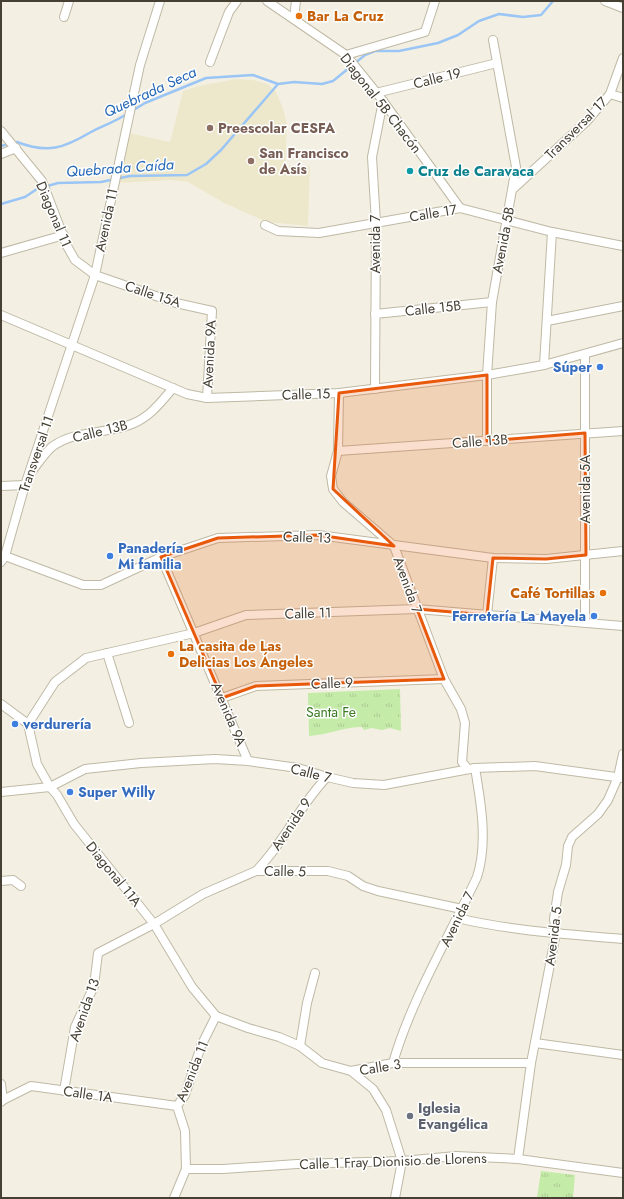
<svg xmlns="http://www.w3.org/2000/svg" width="624" height="1199" font-family="Jost,sans-serif">
	<style>
		.education { fill: #ede8cc }
		.park { fill: url(#park-tufts) }
		.lines { fill: none; stroke-linecap: round; stroke-linejoin: round }
		.stream { stroke: #9ac5f5; stroke-width: 2.5 }
		.minor-casing { stroke: #bfb9a5; stroke-width: 10 }
		.minor { stroke: #fff; stroke-width: 8 }
		.marked { fill: #e8590c; fill-opacity: 0.2; stroke: #e8590c; stroke-width: 3; stroke-linejoin: round }
		.food-dot { fill: #e8710a; stroke: #fff; stroke-width: 1.5 }
		.education-dot { fill: #8d6e63; stroke: #fff; stroke-width: 1.5 }
		.culture-dot { fill: #0f9aa8; stroke: #fff; stroke-width: 1.5 }
		.shop-dot { fill: #3f7fe0; stroke: #fff; stroke-width: 1.5 }
		.worship-dot { fill: #6b7280; stroke: #fff; stroke-width: 1.5 }
		.labels { text-anchor: middle; stroke-width: 3; stroke-linejoin: round; paint-order: stroke }
		.food-label { font-size: 14px; font-weight: bold; fill: #c56008; stroke: #fff; text-anchor: start }
		.street-label { font-size: 14px; fill: #454033; stroke: #fff }
		.education-label { font-size: 14px; font-weight: bold; fill: #785e54; stroke: #fff; text-anchor: start }
		.culture-label { font-size: 14px; font-weight: bold; fill: #0d838f; stroke: #fff; text-anchor: start }
		.shop-label { font-size: 14px; font-weight: bold; fill: #366cbe; stroke: #fff; text-anchor: start }
		.park-label { font-size: 14px; fill: #3a7a23; stroke: #fff }
		.worship-label { font-size: 14px; font-weight: bold; fill: #5b616d; stroke: #fff; text-anchor: start }
		.water-label { font-size: 15px; font-style: italic; fill: #2669b7; stroke: #fff }
	</style>
	<defs>
		<pattern id="park-tufts" width="24" height="20" patternUnits="userSpaceOnUse"><rect width="24" height="20" fill="#c5eba9"/><path d="M3 7l-1-3M5 7V3M7 7l1-3M15 17l-1-3M17 17v-4M19 17l1-3" fill="none" stroke="#abcb92"/></pattern>
	</defs>
	<rect width="100%" height="100%" fill="#f3f0e3"/>
	<path class="education" d="M236 79 253 80 268 84 276 92 283 108 287 124 285 166H310L308 226 267 222 224 203 188 182 172 180 118 183 129 133 170 142 183 91 198 86Z"/>
	<g class="park">
		<path d="M400 689 401 731 390 728 382 730 371 728 364 730 362 727C344 727 327 735 309 736L308 693Z"/>
		<path d="M541 1171 575 1175 573 1198H537Z"/>
	</g>
	<g class="lines">
		<g class="stream">
			<path d="M132 111 145 103 206 78 253 75 278 84 294 82 322 84 333 81 365 55 375 51H399L438 43 458 35 479 21 499 14 523 17 541 15 553 1"/>
			<path d="M13 143 17 142C48 154 64 148 91 132 103 126 116 121 127 114"/>
			<path d="M1 146 9 144"/>
			<path d="M1 204 25 197 37 189 58 183 101 182 130 176 187 175 206 164 221 150 278 84"/>
		</g>
		<defs>
			<g id="minor">
				<path d="M267 1 346 55 383 101 460 208"/>
				<path d="M605 1 623 8"/>
				<path d="M64 17 69 1"/>
				<path d="M294 18 296 1"/>
				<path d="M346 55 425 32 435 1"/>
				<path d="M210 62 229 12 237 1"/>
				<path d="M376 93 497 63"/>
				<path d="M610 94 623 98"/>
				<path d="M1 131 42 181 67 246 75 260 95 275 176 303 212 311 207 398"/>
				<path d="M1 154 16 148"/>
				<path d="M514 188 587 121 610 94 623 58"/>
				<path d="M265 225 278 231 319 233 460 208 552 232 623 246"/>
				<path d="M1 253 64 235"/>
				<path d="M375 314 492 302"/>
				<path d="M1 315 187 394 207 398 339 393 487 375 544 365 623 343"/>
				<path d="M547 321 623 306"/>
				<path d="M585 355V623"/>
				<path d="M544 365 552 232"/>
				<path d="M375 389 376 223 372 157 383 101"/>
				<path d="M339 393 338 451 331 476 333 489 343 502 394 546 444 679 461 709 465 723 462 762 468 769"/>
				<path d="M487 441V375L492 302 516 167 493 40"/>
				<path d="M338 451 623 431"/>
				<path d="M31 472C38 464 45 452 53 446 76 430 107 434 132 424 150 417 161 402 173 388"/>
				<path d="M1 486 25 485"/>
				<path d="M5 556 83 585H101L161 557 218 538 318 535 493 558 546 559 623 551"/>
				<path d="M161 557 248 761"/>
				<path d="M1 562 5 556 25 485 95 275 140 65 160 1"/>
				<path d="M487 615 493 558"/>
				<path d="M107 653 129 723"/>
				<path d="M222 698 256 686 444 679"/>
				<path d="M1 704 28 724"/>
				<path d="M28 724 37 764 50 787 57 795 74 824 154 924 192 987 216 1016 248 1028 279 1037 300 1046 322 1063 351 1071 393 1063H531"/>
				<path d="M28 724 55 682 86 658 194 633 246 615 417 609 623 626"/>
				<path d="M1 792 50 787 85 769 141 763 215 759 248 761 298 768 327 777 353 783 384 785 475 768 535 766 623 778"/>
				<path d="M256 871C284 843 299 806 327 777"/>
				<path d="M1 881 13 880 21 886"/>
				<path d="M457 918C512 931 567 934 623 939"/>
				<path d="M535 1043 623 1055"/>
				<path d="M300 1046 307 1003 315 973"/>
				<path d="M393 1063C411 1000 449 937 477 877 488 843 481 803 475 768"/>
				<path d="M351 1071 373 1089 386 1110 402 1161 395 1198"/>
				<path d="M1 1084 3 1100 1 1102"/>
				<path d="M64 1091 75 1027 94 986 98 953 154 924 203 894 256 871H328L348 876 363 886 378 891 462 909"/>
				<path d="M3 1100 31 1086 177 1106"/>
				<path d="M518 1159 531 1063 556 933 554 919 558 892 566 865 568 846 572 837 598 814 608 800 618 777 623 754"/>
				<path d="M186 1169H223L297 1164 402 1161 456 1156 518 1159 623 1173"/>
				<path d="M174 1198 186 1169 185 1131 177 1106 185 1095 201 1046 216 1016"/>
			</g>
		</defs>
		<use href="#minor" class="minor-casing"/>
		<use href="#minor" class="minor"/>
	</g>
	<path class="marked" d="M487 375V441L585 433 586 555 546 559 493 558 487 615 417 609 444 679 256 686 222 698 161 557 218 538 318 535 394 546 333 489 339 393Z"/>
	<g class="food-dot">
		<circle cx="299" cy="16" r="4"/>
		<circle cx="603" cy="593" r="4"/>
		<circle cx="171" cy="654" r="4"/>
	</g>
	<g class="education-dot">
		<circle cx="210" cy="128" r="4"/>
		<circle cx="251" cy="161" r="4"/>
	</g>
	<circle class="culture-dot" cx="410" cy="171" r="4"/>
	<g class="shop-dot">
		<circle cx="600" cy="367" r="4"/>
		<circle cx="110" cy="556" r="4"/>
		<circle cx="594" cy="616" r="4"/>
		<circle cx="15" cy="724" r="4"/>
		<circle cx="70" cy="792" r="4"/>
	</g>
	<circle class="worship-dot" cx="410" cy="1116" r="4"/>
	<g class="labels">
		<g class="food-label">
			<text x="307" y="21">Bar La Cruz</text>
			<text x="595" y="598" text-anchor="end">Café Tortillas</text>
			<text x="179" y="651">La casita de Las<tspan x="179" dy="16">Delicias Los Ángeles</tspan></text>
		</g>
		<g class="street-label">
			<text transform="translate(437 78) rotate(-14)" y="5">Calle 19</text>
			<text transform="translate(381 103) rotate(52)" y="5">Diagonal 5B Chacón</text>
			<text transform="translate(576 128) rotate(-45)" y="5">Transversal 17</text>
			<text transform="translate(433 213) rotate(-9)" y="5">Calle 17</text>
			<text transform="translate(54 214) rotate(67)" y="5">Diagonal 11</text>
			<text transform="translate(106 220) rotate(-78)" y="5">Avenida 11</text>
			<text transform="translate(503 240) rotate(-79)" y="5">Avenida 5B</text>
			<text transform="translate(375 244) rotate(-90)" y="5">Avenida 7</text>
			<text transform="translate(153 294) rotate(18)" y="5">Calle 15A</text>
			<text transform="translate(433 308) rotate(-6)" y="5">Calle 15B</text>
			<text transform="translate(209 354) rotate(-87)" y="5">Avenida 9A</text>
			<text transform="translate(306 394) rotate(-2)" y="5">Calle 15</text>
			<text transform="translate(100 431) rotate(-14)" y="5">Calle 13B</text>
			<text transform="translate(480 441) rotate(-4)" y="5">Calle 13B</text>
			<text transform="translate(36 454) rotate(-71)" y="5">Transversal 11</text>
			<text transform="translate(585 489) rotate(-90)" y="5">Avenida 5A</text>
			<text transform="translate(307 537) rotate(2)" y="5">Calle 13</text>
			<text transform="translate(408 585) rotate(70)" y="5">Avenida 7</text>
			<text transform="translate(308 613) rotate(-2)" y="5">Calle 11</text>
			<text transform="translate(332 683) rotate(-2)" y="5">Calle 9</text>
			<text transform="translate(229 714) rotate(67)" y="5">Avenida 9A</text>
			<text transform="translate(311 773) rotate(14)" y="5">Calle 7</text>
			<text transform="translate(291 824) rotate(-56)" y="5">Avenida 9</text>
			<text transform="translate(285 871) rotate(1)" y="5">Calle 5</text>
			<text transform="translate(114 874) rotate(51)" y="5">Diagonal 11A</text>
			<text transform="translate(457 919) rotate(-64)" y="5">Avenida 7</text>
			<text transform="translate(553 936) rotate(-83)" y="5">Avenida 5</text>
			<text transform="translate(84 1010) rotate(-71)" y="5">Avenida 13</text>
			<text transform="translate(380 1067) rotate(-9)" y="5">Calle 3</text>
			<text transform="translate(192 1071) rotate(-68)" y="5">Avenida 11</text>
			<text transform="translate(88 1094) rotate(8)" y="5">Calle 1A</text>
			<text transform="translate(393 1161) rotate(-2)" y="5">Calle 1 Fray Dionisio de Llorens</text>
		</g>
		<g class="education-label">
			<text x="218" y="133">Preescolar CESFA</text>
			<text x="259" y="158">San Francisco<tspan x="259" dy="16">de Asís</tspan></text>
		</g>
		<g class="culture-label">
			<text x="418" y="176">Cruz de Caravaca</text>
		</g>
		<g class="shop-label">
			<text x="592" y="372" text-anchor="end">Súper</text>
			<text x="118" y="553">Panadería<tspan x="118" dy="16">Mi familia</tspan></text>
			<text x="586" y="621" text-anchor="end">Ferretería La Mayela</text>
			<text x="23" y="729">verdurería</text>
			<text x="78" y="797">Super Willy</text>
		</g>
		<g class="park-label">
			<text x="331" y="717">Santa Fe</text>
		</g>
		<g class="worship-label">
			<text x="418" y="1113">Iglesia<tspan x="418" dy="16">Evangélica</tspan></text>
		</g>
		<g class="water-label">
			<text transform="translate(150 92) rotate(-25)" y="5">Quebrada Seca</text>
			<text transform="translate(120 168) rotate(-4)" y="5">Quebrada Caída</text>
		</g>
	</g>
	<rect width="624" height="1199" fill="none" stroke="#454033" stroke-width="4"/>
</svg>
